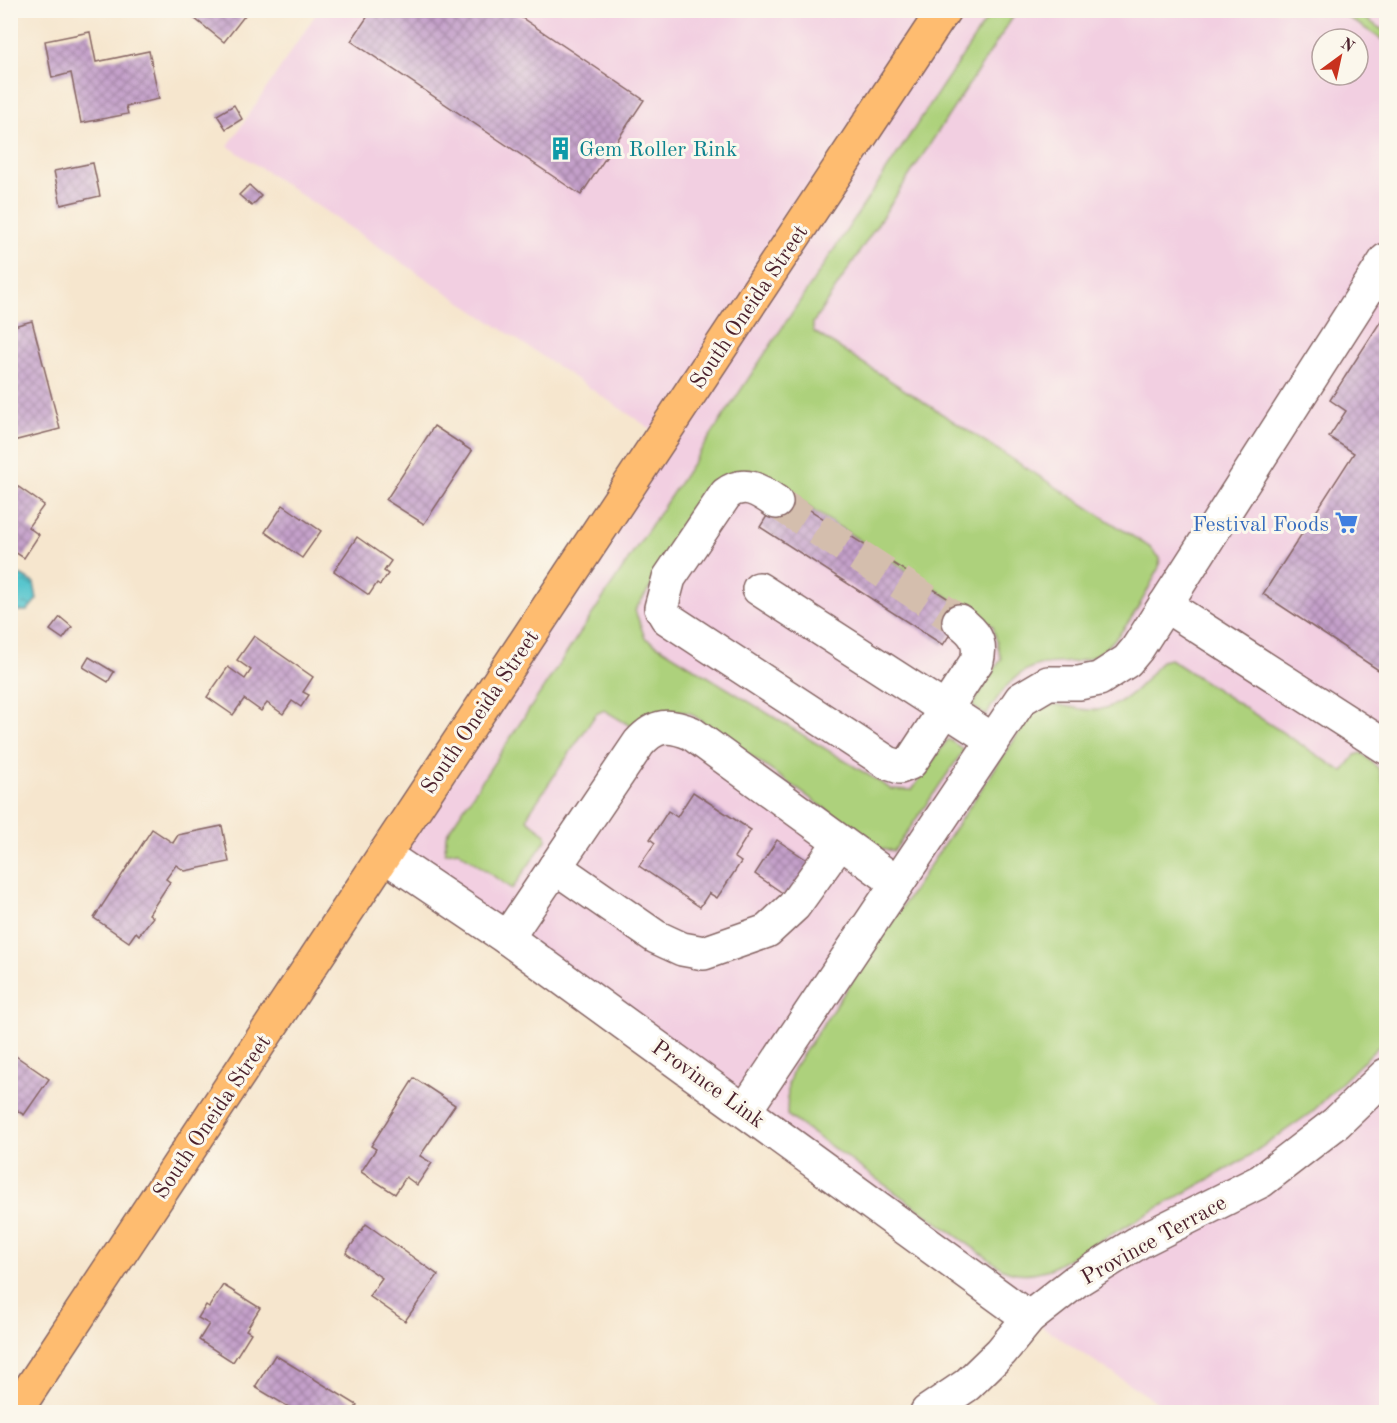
<svg xmlns="http://www.w3.org/2000/svg" width="1397" height="1423" font-family="'Old Standard TT',serif">
	<style>
		.built { fill: #f2cfe1; fill-rule: evenodd }
		.grass { fill: #add17b; stroke: #7c7853; stroke-width: 1.5 }
		.water { fill: url(#water-ripples); stroke: #51727c; stroke-width: 1.5 }
		.building { fill: url(#building-cross-hatch) }
		.lines { fill: none; stroke-linecap: round; stroke-linejoin: round }
		.minor-tunnel { stroke: #d4bead; stroke-width: 33; stroke-dasharray: 33 16; stroke-linecap: butt }
		.minor-casing { stroke: #866564; stroke-width: 36 }
		.highway-casing { stroke: #866564; stroke-width: 36 }
		.minor { stroke: #fff; stroke-width: 33 }
		.highway { stroke: #febc70; stroke-width: 33 }
		.labels { text-anchor: middle; stroke-width: 6; stroke-linejoin: round; paint-order: stroke }
		.culture-label { font-size: 22px; fill: #0d838f; stroke: #fbf7ec; text-anchor: start }
		.street-label { font-size: 22px; fill: #4a1f2b; stroke: #fbf7ec }
		.shop-label { font-size: 22px; fill: #366cbe; stroke: #fbf7ec; text-anchor: end }
	</style>
	<defs>
		<pattern id="water-ripples" width="26" height="14" patternUnits="userSpaceOnUse" patternTransform="scale(1.5)"><rect width="26" height="14" fill="#58c6ce"/><path d="M2 4q2-2 4 0t4 0M15 11q2-2 4 0t4 0" fill="none" stroke="#4ba0a7"/></pattern>
		<pattern id="building-cross-hatch" width="8" height="8" patternUnits="userSpaceOnUse" patternTransform="scale(1.5)"><rect width="8" height="8" fill="#c4a0ca"/><path d="M0 0l8 8M0 8l8-8" fill="none" stroke="#a182a4"/></pattern>
	</defs>
	<rect width="100%" height="100%" fill="#fbf7ec"/>
	<filter id="ink" filterUnits="userSpaceOnUse"><feTurbulence type="fractalNoise" baseFrequency=".0167" numOctaves="2"/><feDisplacementMap in="SourceGraphic" scale="12" xChannelSelector="R" yChannelSelector="G"/><feConvolveMatrix kernelMatrix="1 2 1 2 8 2 1 2 1" color-interpolation-filters="sRGB"/></filter>
	<filter id="wash" filterUnits="userSpaceOnUse"><feTurbulence type="fractalNoise" baseFrequency=".008" numOctaves="4" result="noise"/><feDisplacementMap in="SourceGraphic" scale="24" xChannelSelector="R" yChannelSelector="G"/><feGaussianBlur stdDeviation="1.35" result="paint"/><feColorMatrix in="noise" values="0 0 0 0 0 0 0 0 0 0 0 0 0 0 0 0 0 1.4 0 .05"/><feComposite in="paint" operator="in"/></filter>
	<g filter="url(#wash)">
		<rect width="100%" height="100%" fill="#f6e6ce"/>
		<path class="built" d="M318 11H1386V1412H1172L1029 1318 384 855 660 435 228 146ZM1322 39H1358V75H1322Z"/>
		<g class="grass">
			<path d="M992 11H1017L813 323V331L1151 548 1160 558 1159 567C1146 596 1122 641 1094 656 1077 665 1057 661 1039 665 1014 671 999 695 986 715L972 706 1001 659 993 626 749 469 721 482 635 610 645 638 891 789 912 790 948 739 964 750 894 851 882 849 690 713C666 707 653 716 632 727L604 710 596 714 529 813 527 820 546 834V840L512 889 458 851 445 853 446 835Z"/>
			<path d="M1338 11H1354L1386 32V42Z"/>
			<path d="M1170 659 1343 772 1355 755 1362 753 1378 768 1386 790V1039L1312 1112 1243 1160 1050 1269C1032 1274 1020 1276 1003 1269L787 1115 788 1085 793 1069 1031 715C1055 697 1063 708 1089 710 1119 712 1145 683 1161 661Z"/>
		</g>
		<path class="water" d="M20 575 34 583 37 599 27 611H11V577Z"/>
		<g id="blocks">
			<g class="building">
				<path d="M192 10H249L224 42 189 14Z"/>
				<path d="M372 10H510L644 100 581 195 351 41Z"/>
				<path d="M90 32 96 62 149 51 159 99 126 106 128 114 81 123 71 73 52 78 45 41Z"/>
				<path d="M234 105 242 119 226 129 217 115Z"/>
				<path d="M93 163 100 196 61 205 54 171Z"/>
				<path d="M249 185 261 196 252 206 239 195Z"/>
				<path d="M1386 313V675L1263 594 1354 453 1329 437 1346 411 1330 400Z"/>
				<path d="M32 321 60 429 13 441 10 431V327Z"/>
				<path d="M434 426 472 451 424 524 386 500Z"/>
				<path d="M10 481 44 505 28 527 39 535 24 558 10 549Z"/>
				<path d="M782 492 966 610 943 645 760 527Z"/>
				<path d="M283 505 321 531 302 558 265 532Z"/>
				<path d="M357 537 391 561 384 571 388 574 380 585 377 583 369 595 334 571Z"/>
				<path d="M60 617 72 627 63 639 50 630Z"/>
				<path d="M254 636 313 677 303 692 309 695 301 707 292 701 283 714 267 703 261 711 244 699 233 715 207 697 228 667 245 679 251 670 237 660Z"/>
				<path d="M89 657 114 672 108 682 83 667Z"/>
				<path d="M693 792 751 830 734 857 741 862 717 898 709 893 700 907 639 866 655 843 650 839 668 811 677 817Z"/>
				<path d="M222 826 229 862 185 871 176 865 166 879 170 882 149 914 153 917 139 935 136 932 129 942 94 918 152 829 173 843 178 835Z"/>
				<path d="M777 840 813 864 790 898 755 874Z"/>
				<path d="M10 1052 49 1079 24 1115 10 1106Z"/>
				<path d="M414 1078 455 1105 420 1156 432 1163 417 1185 406 1177 395 1194 361 1172 376 1149 371 1146Z"/>
				<path d="M366 1224 438 1275 405 1321 369 1296 382 1278 346 1253Z"/>
				<path d="M223 1285 260 1308 246 1330 251 1333 233 1362 199 1340 209 1324 198 1318 206 1305 209 1307Z"/>
				<path d="M275 1355 357 1405 353 1412H297L255 1387Z"/>
			</g>
		</g>
	</g>
	<g filter="url(#ink)">
		<use href="#blocks" fill-opacity="0" stroke="#866564" stroke-width="1.5"/>
		<g class="lines">
			<path class="minor-tunnel" d="M776 502 959 621"/>
			<defs>
				<g id="minor">
					<path d="M776 502C759 490 744 480 726 494L669 578 661 608 667 618 888 763 900 767 910 763 977 661C982 641 974 632 959 621"/>
					<path d="M759 589 993 740"/>
					<path d="M1165 605 1386 747"/>
					<path d="M384 855 507 938 1029 1318"/>
					<path d="M555 867 656 937 682 949 704 953 767 931 794 906 840 842"/>
					<path d="M507 938 639 743C656 724 669 724 691 733L897 883"/>
					<path d="M746 1109 1021 699 1048 683H1079L1099 679 1127 661 1137 649 1386 260"/>
					<path d="M927 1412 967 1385 1001 1352 1029 1318 1076 1281 1139 1242 1261 1181 1336 1123 1386 1075"/>
				</g>
				<path id="highway" d="M15 1412 944 10"/>
			</defs>
			<use href="#minor" class="minor-casing"/>
			<use href="#highway" class="highway-casing"/>
			<use href="#minor" class="minor"/>
			<use href="#highway" class="highway"/>
		</g>
	</g>
	<defs>
		<symbol id="building-bare" viewBox="-9 -9 18 18"><path d="M-4-6H4V6H1V3H-1V6H-4ZM-2.5-4.3h1.7v1.8h-1.7ZM.8-4.3h1.7v1.8H.8ZM-2.5-1h1.7V.8h-1.7ZM.8-1h1.7V.8H.8Z" fill="#0f9aa8" stroke="#fbf7ec" stroke-width="2.5" paint-order="stroke"/></symbol>
		<symbol id="supermarket-bare" viewBox="-9 -9 18 18"><path d="M-6-5.5h2.5l.6 2H6L4.5 2H-2.5L-4.4-4H-6ZM-1.5 3.2a1.3 1.3 0 1 0 .1 0ZM3 3.2a1.3 1.3 0 1 0 .1 0Z" fill="#3f7fe0" stroke="#fbf7ec" stroke-width="2.5" paint-order="stroke"/></symbol>
	</defs>
	<g fill-rule="evenodd">
		<use href="#building-bare" x="544" y="132" width="33" height="33"/>
		<use href="#supermarket-bare" x="1330" y="506" width="33" height="33"/>
	</g>
	<g class="labels">
		<g class="culture-label">
			<text x="579" y="156">Gem Roller Rink</text>
		</g>
		<g class="street-label">
			<text transform="translate(748 306) rotate(-56)" y="8">South Oneida Street</text>
			<text transform="translate(479 711) rotate(-56)" y="8">South Oneida Street</text>
			<text transform="translate(709 1083) rotate(36)" y="8">Province Link</text>
			<text transform="translate(211 1116) rotate(-56)" y="8">South Oneida Street</text>
			<text transform="translate(1153 1239) rotate(-29)" y="8">Province Terrace</text>
		</g>
		<g class="shop-label">
			<text x="1329" y="531">Festival Foods</text>
		</g>
	</g>
	<rect width="1397" height="1423" fill="none" stroke="#fbf7ec" stroke-width="36"/>
	<g transform="translate(1340 57) rotate(33)"><circle r="28" fill="#fbf7ec" stroke="#b4a19f" stroke-width="1.5"/>
	<path d="M0-4.5L10 22L0 15L-10 22Z" fill="#c8321e"/>
	<text y="-9" font-size="16" font-weight="bold" text-anchor="middle" fill="#4a1f2b">N</text>
	</g>
</svg>
